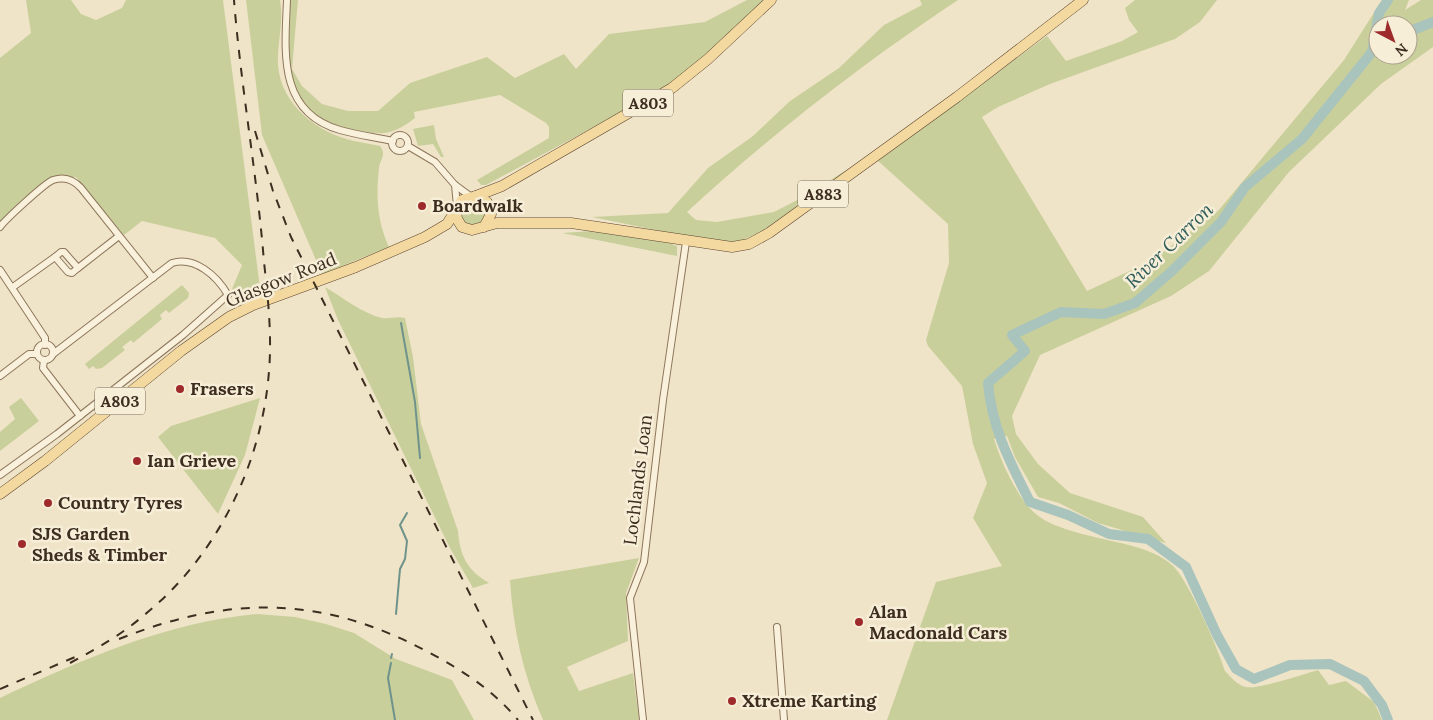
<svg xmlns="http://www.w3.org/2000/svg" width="1433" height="720" font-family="Lora,serif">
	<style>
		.green { fill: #c9cf9b; fill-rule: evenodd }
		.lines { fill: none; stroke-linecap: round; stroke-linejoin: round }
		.stream { stroke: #6f938a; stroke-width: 2 }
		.river { stroke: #a9c4bc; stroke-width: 10 }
		.street-casing { stroke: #8d765c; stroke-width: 8 }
		.primary-casing { stroke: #5b4430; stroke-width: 11 }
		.street { stroke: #faf1dc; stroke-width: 6 }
		.primary { stroke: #f3d9a0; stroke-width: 10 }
		.rail { stroke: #3d2e20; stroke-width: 2; stroke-dasharray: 9 9; stroke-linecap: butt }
		.poi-dot { fill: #9e2a2b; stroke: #f7eed8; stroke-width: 2 }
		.labels { text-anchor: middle; stroke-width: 5; stroke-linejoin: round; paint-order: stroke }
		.shield { fill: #f7eed8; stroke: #756857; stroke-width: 1 }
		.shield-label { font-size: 16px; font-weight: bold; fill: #3d2e20 }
		.poi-label { font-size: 18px; font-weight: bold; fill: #3d2e20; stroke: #f7eed8; text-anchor: start }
		.street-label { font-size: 18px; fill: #3d2e20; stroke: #f7eed8 }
		.water-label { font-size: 19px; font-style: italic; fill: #2f5d5a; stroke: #f7eed8 }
	</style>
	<rect width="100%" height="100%" fill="#f0e4c8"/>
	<g class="green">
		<path d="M26 0H71L81 14 96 20 122 8 126 0H223L261 296 243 304 232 289 242 265 215 238 142 221 124 235 76 177H53L0 223V58L31 33Z"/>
		<path d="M246 0H280C284 22 277 44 278 65 281 105 318 133 354 141 363 143 372 144 380 146 387 155 380 159 379 168 376 197 377 221 389 247L322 274 262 135Z"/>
		<path d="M290 0H298L292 69 302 86 322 104 348 111H378L410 83 487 57 515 78 564 54 576 69 609 34 705 22 747 0H764L675 83 486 185H481L477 180 549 138V127L546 123 500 95 414 112 415 118C391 136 384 135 355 130 280 118 287 59 290 0Z"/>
		<path d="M920 0H958C863 63 772 134 687 212L696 220 717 222 774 212 805 196 856 164C819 191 769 240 723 244L592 217 668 213 708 168 753 136 790 101 839 68 884 25 922 5Z"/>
		<path d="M1135 0H1217L1200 22 1175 39 1050 84 998 107 982 117 1087 291 1151 261 1218 211 1344 60 1382 0H1409L1405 10 1421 0H1433V47L1381 84 1289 172 1209 271 1171 296 1040 355 1012 416 1016 434 1038 464 1070 493 1143 517 1166 543 1098 523 1059 503 1038 497 1015 457 1007 436 994 439C1001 462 1018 500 1037 515 1054 529 1095 537 1116 542 1137 547 1156 551 1172 565 1187 577 1219 650 1225 671 1231 677 1237 685 1246 687 1256 690 1305 674 1318 670L1329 685 1346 681 1374 702 1382 720H887L936 582 1002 566 973 518 987 483 973 444 962 386 928 346 926 340 949 263 948 224 877 160 1047 36 1066 61 1122 41 1138 32 1129 20 1125 8ZM1378 25H1408V55H1378Z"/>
		<path d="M434 125 436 139 444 157H441L433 144 418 146 413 129Z"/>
		<circle cx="473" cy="213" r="12"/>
		<path d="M592 231 669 243 677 246V256L562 233Z"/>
		<path d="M182 285 189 293 188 298 169 313 166 310 160 315 162 319 133 343 131 340 122 347 125 350 102 368 96 369 93 366 89 369 85 364Z"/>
		<path d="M325 287C342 297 362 313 382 318 389 319 397 316 405 318L413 357 421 424 458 531C460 556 467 570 489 583L473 588 450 548 338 320Z"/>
		<path d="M21 398 39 421 0 451V432L15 419 9 407Z"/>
		<path d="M260 398 245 455 218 514 158 437 171 426Z"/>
		<path d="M639 558 626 593 628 641 567 667 579 691 633 673 639 720H543C523 674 513 629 510 580Z"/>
		<path d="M257 614 295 617 326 624 354 633 396 659 452 680 474 720H0V698C81 660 167 622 257 614Z"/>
	</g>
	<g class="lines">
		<g class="stream">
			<path d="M401 323 415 402 420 458"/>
			<path d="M396 614 400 569 405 559 407 541 400 525 407 513"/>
			<path d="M391 658 392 654"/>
			<path d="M391 663 388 678 395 720"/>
		</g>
		<g class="river">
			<path d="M1408 32 1433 22"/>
			<path d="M1378 48 1372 52 1302 139 1245 187 1221 222 1172 271 1135 303 1104 314 1061 312 1012 335 1025 351 988 383C992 429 1010 462 1030 502L1068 515 1109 534 1148 539 1186 567 1217 635 1236 669 1254 679 1290 665 1330 664 1364 681 1382 705 1388 720"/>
			<path d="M1372 52 1379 13 1388 0"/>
		</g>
		<defs>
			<g id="street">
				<path d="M287 0C285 51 277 112 340 130 357 135 375 137 393 141"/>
				<circle cx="400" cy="143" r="8"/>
				<path d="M408 146 435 162 455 185 470 196"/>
				<path d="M455 185 457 206"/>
				<path d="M0 227C6 219 45 183 53 180 65 176 74 180 81 188L153 278"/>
				<path d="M61 252H64L78 268 72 273 68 272 55 257Z"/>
				<path d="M78 268 119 236"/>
				<path d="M0 270 45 338V345"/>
				<path d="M13 287 55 257"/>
				<circle cx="45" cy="352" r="8"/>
				<path d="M44 360 43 368 80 416"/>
				<path d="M0 376 29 354H37"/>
				<path d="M0 475 57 434 183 335 228 295C217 276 195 256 172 263L53 354"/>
				<path d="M777 627 784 720"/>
				<path d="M643 720 630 598 644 562 663 400 686 242"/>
			</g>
			<g id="primary">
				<path d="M476 196 502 186 672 88 708 59 771 0"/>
				<path d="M484 227 491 214 487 202 476 196 462 200 456 210 457 219 462 227 472 230 497 223H571L732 247 749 244 769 233 957 97 1083 0"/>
				<path d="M0 494 45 461 181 351 229 317 253 305 356 267 425 237 447 224 456 210"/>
			</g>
		</defs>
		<use href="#street" class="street-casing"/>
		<use href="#primary" class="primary-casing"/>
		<use href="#street" class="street"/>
		<use href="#primary" class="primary"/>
		<g class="rail">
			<path d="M255 131 273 191 291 237 533 720"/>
			<path d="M119 639C230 595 322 595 428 652 462 670 493 690 518 720"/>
			<path d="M70 663C96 649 121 635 143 616 217 557 262 464 269 371 272 335 268 298 264 262 257 174 241 88 234 0"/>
			<path d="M0 689 75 657"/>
		</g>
	</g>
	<g class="poi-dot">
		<circle cx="422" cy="206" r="5"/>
		<circle cx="180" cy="389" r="5"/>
		<circle cx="137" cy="461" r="5"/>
		<circle cx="48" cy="503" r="5"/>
		<circle cx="22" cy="544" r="5"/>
		<circle cx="859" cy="622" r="5"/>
		<circle cx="732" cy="701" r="5"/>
	</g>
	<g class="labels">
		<g class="shield">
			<rect x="623" y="89.5" width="50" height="27" rx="4"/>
			<rect x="798" y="180.5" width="50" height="27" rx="4"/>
			<rect x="95" y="387.5" width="50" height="27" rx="4"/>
		</g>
		<g class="shield-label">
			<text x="648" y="109">A803</text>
			<text x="823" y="200">A883</text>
			<text x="120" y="407">A803</text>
		</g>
		<g class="poi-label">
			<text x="432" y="212">Boardwalk</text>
			<text x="190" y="395">Frasers</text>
			<text x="147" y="467">Ian Grieve</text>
			<text x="58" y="509">Country Tyres</text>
			<text x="32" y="540">SJS Garden<tspan x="32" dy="21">Sheds &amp; Timber</tspan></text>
			<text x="869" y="618">Alan<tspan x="869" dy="21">Macdonald Cars</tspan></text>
			<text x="742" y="707">Xtreme Karting</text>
		</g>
		<g class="street-label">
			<text transform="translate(281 280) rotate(-22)" y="6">Glasgow Road</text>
			<text transform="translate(638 480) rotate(-83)" y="6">Lochlands Loan</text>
		</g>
		<g class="water-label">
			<text transform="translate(1169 245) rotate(-44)" y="7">River Carron</text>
		</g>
	</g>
	<g transform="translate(1393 40) rotate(139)"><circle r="24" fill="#f7eed8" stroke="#ada18e"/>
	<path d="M0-4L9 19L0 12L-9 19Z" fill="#9e2a2b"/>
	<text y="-8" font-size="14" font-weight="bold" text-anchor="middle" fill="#3d2e20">N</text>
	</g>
</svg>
